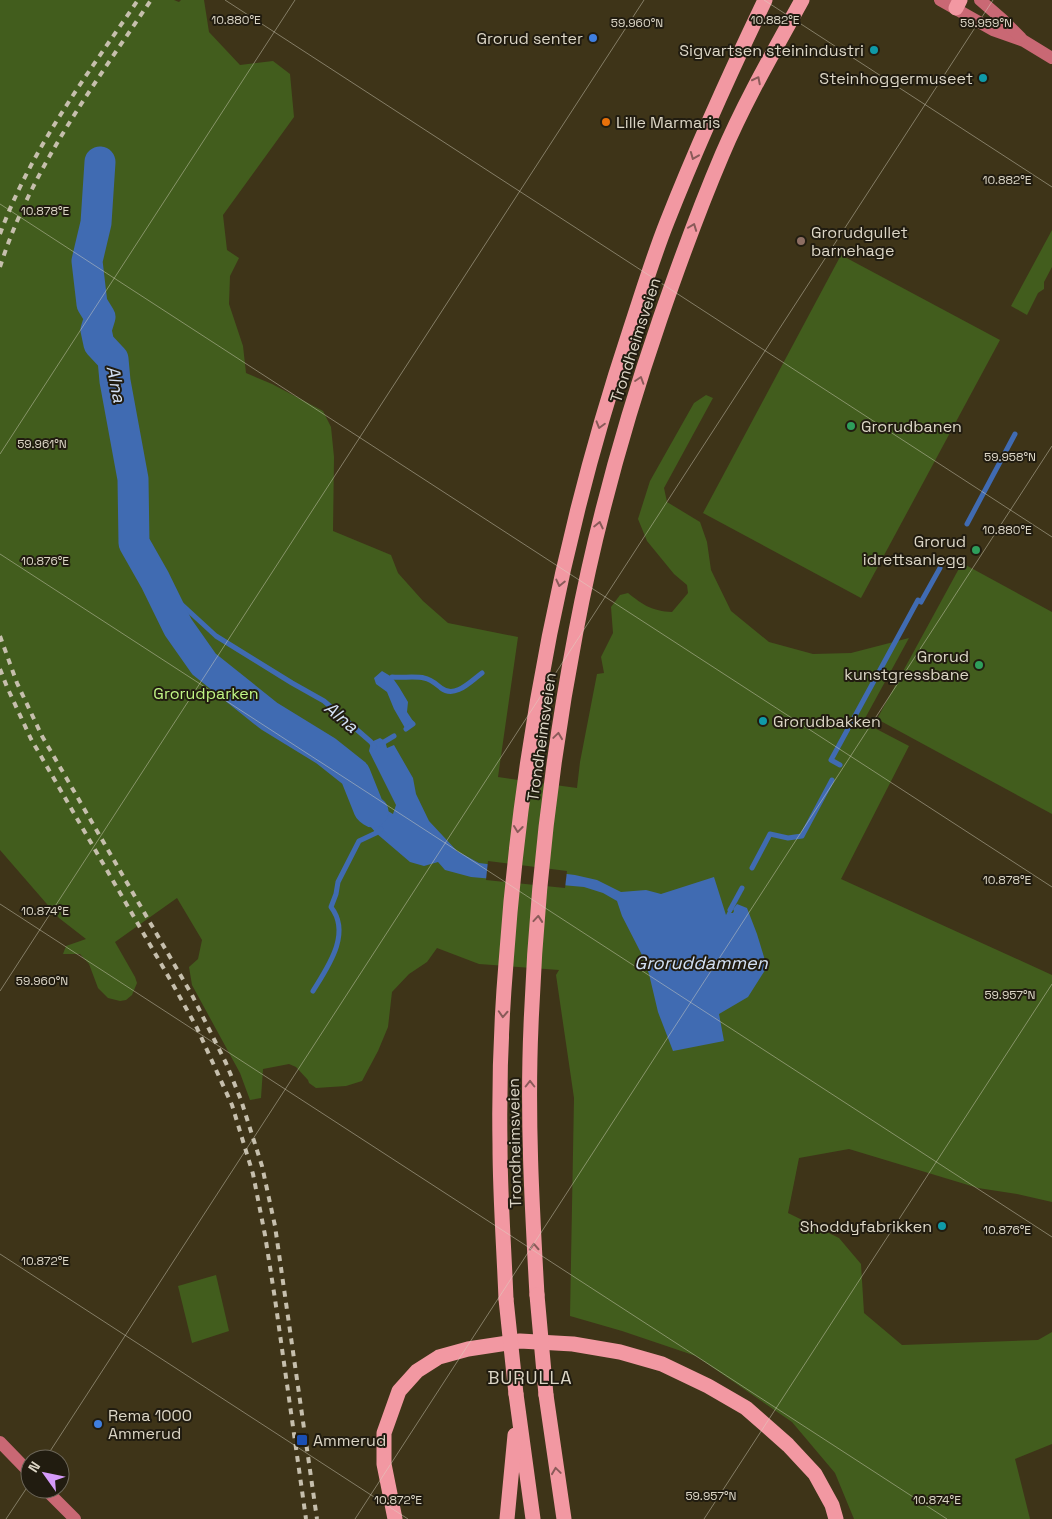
<svg xmlns="http://www.w3.org/2000/svg" width="1052" height="1519" font-family="'Space Grotesk',sans-serif">
	<style>
		.green { fill: #425d1d }
		.water { fill: #406bb2 }
		.pier { fill: #3e3418 }
		.lines { fill: none; stroke-linecap: round; stroke-linejoin: round }
		.stream { stroke: #406bb2; stroke-width: 5 }
		.river { stroke: #406bb2; stroke-width: 31 }
		.secondary { stroke: #c96874; stroke-width: 12 }
		.highway { stroke: #f298a2; stroke-width: 15 }
		.rail { stroke: #c6bfad; stroke-width: 4; stroke-dasharray: 6 6; stroke-linecap: butt }
		.highway-bridge { stroke: #f298a2; stroke-width: 15 }
		.oneway { stroke: #8a5a59 }
		.ticks { fill: none; stroke: #dcd6c6; stroke-width: 1; stroke-opacity: 0.45 }
		.shop-dot { fill: #3f7fe0; stroke: #211c10; stroke-width: 2 }
		.culture-dot { fill: #0f9aa8; stroke: #211c10; stroke-width: 2 }
		.food-dot { fill: #e8710a; stroke: #211c10; stroke-width: 2 }
		.education-dot { fill: #8d6e63; stroke: #211c10; stroke-width: 2 }
		.leisure-dot { fill: #2e9e5b; stroke: #211c10; stroke-width: 2 }
		.transit-dot { fill: #1a4fb4; stroke: #211c10; stroke-width: 2 }
		.labels { text-anchor: middle; stroke-width: 4; stroke-linejoin: round; paint-order: stroke }
		.poi-label { font-size: 16px; fill: #dcd6c6; stroke: #211c10; text-anchor: end }
		.street-label { font-size: 16px; fill: #dcd6c6; stroke: #211c10 }
		.park-label { font-size: 16px; fill: #c1f585; stroke: #211c10 }
		.water-label { font-size: 18px; font-style: italic; fill: #d4e1f4; stroke: #211c10 }
		.neighbourhood-label { font-size: 18px; letter-spacing: 1px; fill: #dcd6c6; stroke: #211c10 }
		.ticks-label { font-size: 12px; text-anchor: middle; fill: #dcd6c6; stroke: #211c10; stroke-width: 4; stroke-linejoin: round; paint-order: stroke }
	</style>
	<rect width="100%" height="100%" fill="#3e3418"/>
	<g class="green">
		<path d="M0 0H174L179 2 181 0H204L209 32 240 65 273 61 290 74 294 117 223 215 227 250 239 258 230 276 229 304 243 346 246 373 272 384 323 411 331 427 334 457 333 531 391 555 398 573 423 601 448 623 518 637 498 777 577 788 580 762 597 674 604 673 601 657 613 633 611 607 620 595 628 593C643 605 652 611 672 612L688 593 687 585 674 574 647 541 638 519 650 481 694 403 706 395 713 398 664 488 667 502 700 522 707 542 711 570 731 611 769 642 813 654 851 653 909 638 863 722 909 746 841 879 1052 975V1202L1017 1194 978 1188 849 1149 799 1158 788 1213 839 1238 861 1264 864 1313 902 1345 1038 1340 1052 1332V1444L1015 1459 1030 1519H854L835 1473 792 1422 696 1356 622 1331 570 1316 574 1098 556 975 559 970 479 964 437 948 427 962 409 974 392 992 388 1027 378 1051 362 1081 346 1086 316 1088 309 1083 308 1080 296 1067 289 1064 263 1069 261 1098 250 1100 240 1073 192 985 189 967 198 959 202 940 177 898 115 942 135 977 137 983 132 995 126 1000 120 1001 108 998 98 988 89 964 80 954H63L66 946 86 939 59 918 0 850Z"/>
		<path d="M1052 230V267L1044 282V289L1038 293 1027 315 1011 306Z"/>
		<path d="M841 255 1000 340 861 598 703 513Z"/>
		<path d="M962 563 1052 612V814L877 719Z"/>
		<path d="M216 1275 229 1331 192 1343 178 1286Z"/>
	</g>
	<g class="water">
		<path d="M382 671 392 677 399 687 408 702 407 712 413 721 405 728 394 709 387 692 376 684 374 678Z"/>
		<path d="M380 738 385 741 387 748 394 745 413 778 416 794 429 821 457 851 479 863 575 875 597 880 621 892 646 890 661 894 714 877 726 915 729 909 732 911 731 913H733L734 911 733 909 737 904 747 908 757 934 767 967 748 997 719 1014 724 1041 673 1051 658 1012 649 974 641 953 622 916 617 901 603 893 584 887 471 877 445 870 438 862 424 866 410 862 376 833 365 820 356 797 355 774 376 804 393 814 396 805 369 751 371 742Z"/>
	</g>
	<path class="pier" d="M488 861 567 871 565 888 486 880Z"/>
	<g class="lines">
		<g class="stream">
			<path d="M967 524 1015 434"/>
			<path d="M155 580 216 636 292 683 324 701 371 742 374 747"/>
			<path d="M392 677C401 678 417 676 424 678 431 679 436 684 441 688 455 699 471 681 482 673"/>
			<path d="M406 729 413 724 412 723"/>
			<path d="M379 745 394 736"/>
			<path d="M840 765 831 760 918 600 921 602 940 568"/>
			<path d="M752 868 770 834 788 838 802 836 832 780"/>
			<path d="M730 910 742 888"/>
			<path d="M313 991C327 968 352 934 331 907L336 894 338 882 359 841 376 833 381 829"/>
		</g>
		<path class="river" d="M100 162 96 223 87 261 92 304 100 317 96 330 99 344 113 359 115 381 133 479 134 543 155 580 178 627 204 664 269 716 326 751 355 774 369 809 373 812"/>
		<g class="secondary">
			<path d="M940 0 993 30 1024 41 1052 58"/>
			<path d="M980 0 1002 19 1021 38"/>
			<path d="M0 1442 30 1473"/>
			<path d="M45 1489 75 1519"/>
		</g>
		<g class="highway">
			<path d="M956 8 960 0"/>
			<path d="M537 1295C532 1206 527 1116 531 1026 536 894 551 761 576 631 596 525 625 421 660 319 679 264 699 209 722 155 745 101 774 51 802 0"/>
			<path d="M506 1299C504 1248 500 1196 500 1145 499 1084 501 1023 506 963 521 748 562 535 630 330 642 294 653 257 667 222 697 146 730 73 765 0"/>
			<path d="M516 1394 533 1519"/>
			<path d="M546 1395 564 1519"/>
			<path d="M395 1519 384 1464V1433L399 1391 417 1371 439 1357 468 1349 520 1341 573 1344 620 1352 662 1364 708 1386 746 1408 788 1445 815 1474 832 1505 836 1519"/>
			<path d="M507 1519 515 1435"/>
		</g>
		<g class="rail">
			<path d="M0 234C31 149 87 75 138 0"/>
			<path d="M0 267C31 169 94 85 151 0"/>
			<path d="M0 636 17 683 42 736 192 995 226 1063 241 1100 262 1166 275 1226 317 1519"/>
			<path d="M0 669 7 687 31 739 171 981 197 1028 232 1105 253 1174 265 1235 275 1299 306 1519"/>
		</g>
		<g class="highway-bridge">
			<path d="M537 1295 546 1395"/>
			<path d="M506 1299 516 1394"/>
		</g>
	</g>
	<defs><path id="oneway-chevron" d="M-2-3.5L2.5 0L-2 3.5" fill="none" stroke-width="1.6" stroke-linecap="round" stroke-linejoin="round" transform="scale(1.25)"/></defs>
	<g class="oneway">
		<use href="#oneway-chevron" transform="translate(757 80) rotate(-63)"/>
		<use href="#oneway-chevron" transform="translate(694 156) rotate(112)"/>
		<use href="#oneway-chevron" transform="translate(693 227) rotate(-69)"/>
		<use href="#oneway-chevron" transform="translate(640 380) rotate(-72)"/>
		<use href="#oneway-chevron" transform="translate(600 425) rotate(106)"/>
		<use href="#oneway-chevron" transform="translate(599 525) rotate(-77)"/>
		<use href="#oneway-chevron" transform="translate(560 583) rotate(103)"/>
		<use href="#oneway-chevron" transform="translate(558 736) rotate(-82)"/>
		<use href="#oneway-chevron" transform="translate(518 829) rotate(97)"/>
		<use href="#oneway-chevron" transform="translate(538 919) rotate(-85)"/>
		<use href="#oneway-chevron" transform="translate(503 1014) rotate(93)"/>
		<use href="#oneway-chevron" transform="translate(530 1084) rotate(-90)"/>
		<use href="#oneway-chevron" transform="translate(534 1247) rotate(-93)"/>
		<use href="#oneway-chevron" transform="translate(556 1471) rotate(-98)"/>
	</g>
	<path class="ticks" d="M225 0 1052 537M764 0 1052 187M0 204 1052 887M0 454 295 0M0 554 1052 1237M0 904 947 1519M0 991 644 0M0 1254 408 1519M45 1459 993 0M6 1519 30 1483M355 1519 1052 446M704 1519 1052 984"/>
	<g class="shop-dot">
		<circle cx="593" cy="38" r="5"/>
		<circle cx="98" cy="1424" r="5"/>
	</g>
	<g class="culture-dot">
		<circle cx="874" cy="50" r="5"/>
		<circle cx="983" cy="78" r="5"/>
		<circle cx="763" cy="721" r="5"/>
		<circle cx="942" cy="1226" r="5"/>
	</g>
	<circle class="food-dot" cx="606" cy="122" r="5"/>
	<circle class="education-dot" cx="801" cy="241" r="5"/>
	<g class="leisure-dot">
		<circle cx="851" cy="426" r="5"/>
		<circle cx="976" cy="550" r="5"/>
		<circle cx="979" cy="665" r="5"/>
	</g>
	<rect class="transit-dot" x="296" y="1434" width="12" height="12" rx="2.5"/>
	<g class="labels">
		<g class="poi-label">
			<text x="583" y="44">Grorud senter</text>
			<text x="864" y="56">Sigvartsen steinindustri</text>
			<text x="973" y="84">Steinhoggermuseet</text>
			<text x="616" y="128" text-anchor="start">Lille Marmaris</text>
			<text x="811" y="238" text-anchor="start">Grorudgullet<tspan x="811" dy="18">barnehage</tspan></text>
			<text x="861" y="432" text-anchor="start">Grorudbanen</text>
			<text x="966" y="547">Grorud<tspan x="966" dy="18">idrettsanlegg</tspan></text>
			<text x="969" y="662">Grorud<tspan x="969" dy="18">kunstgressbane</tspan></text>
			<text x="773" y="727" text-anchor="start">Grorudbakken</text>
			<text x="932" y="1232">Shoddyfabrikken</text>
			<text x="108" y="1421" text-anchor="start">Rema 1000<tspan x="108" dy="18">Ammerud</tspan></text>
			<text x="313" y="1446" text-anchor="start">Ammerud</text>
		</g>
		<g class="street-label">
			<text transform="translate(635 340) rotate(-72)" y="6">Trondheimsveien</text>
			<text transform="translate(541 737) rotate(-82)" y="6">Trondheimsveien</text>
			<text transform="translate(514 1143) rotate(-91)" y="6">Trondheimsveien</text>
		</g>
		<g class="park-label">
			<text x="206" y="699">Grorudparken</text>
		</g>
		<g class="water-label">
			<text transform="translate(116 384) rotate(79)" y="6">Alna</text>
			<text transform="translate(341 717) rotate(40)" y="6">Alna</text>
			<text x="701" y="969">Groruddammen</text>
		</g>
		<g class="neighbourhood-label">
			<text x="530" y="1384">BURULLA</text>
		</g>
	</g>
	<g class="ticks-label">
		<text x="236" y="24">10.880°E</text>
		<text x="775" y="24">10.882°E</text>
		<text x="637" y="27">59.960°N</text>
		<text x="986" y="27">59.959°N</text>
		<text x="1007" y="184">10.882°E</text>
		<text x="45" y="215">10.878°E</text>
		<text x="42" y="448">59.961°N</text>
		<text x="1010" y="461">59.958°N</text>
		<text x="1007" y="534">10.880°E</text>
		<text x="45" y="565">10.876°E</text>
		<text x="1007" y="884">10.878°E</text>
		<text x="45" y="915">10.874°E</text>
		<text x="42" y="985">59.960°N</text>
		<text x="1010" y="999">59.957°N</text>
		<text x="1007" y="1234">10.876°E</text>
		<text x="45" y="1265">10.872°E</text>
		<text x="711" y="1500">59.957°N</text>
		<text x="398" y="1504">10.872°E</text>
		<text x="937" y="1504">10.874°E</text>
	</g>
	<g transform="translate(45 1474) rotate(303)"><circle r="24" fill="#211c10" stroke="#6c6659"/>
	<path d="M0-4L9 19L0 12L-9 19Z" fill="#d69bfa"/>
	<text y="-8" font-size="14" font-weight="bold" text-anchor="middle" fill="#dcd6c6">N</text>
	</g>
</svg>
